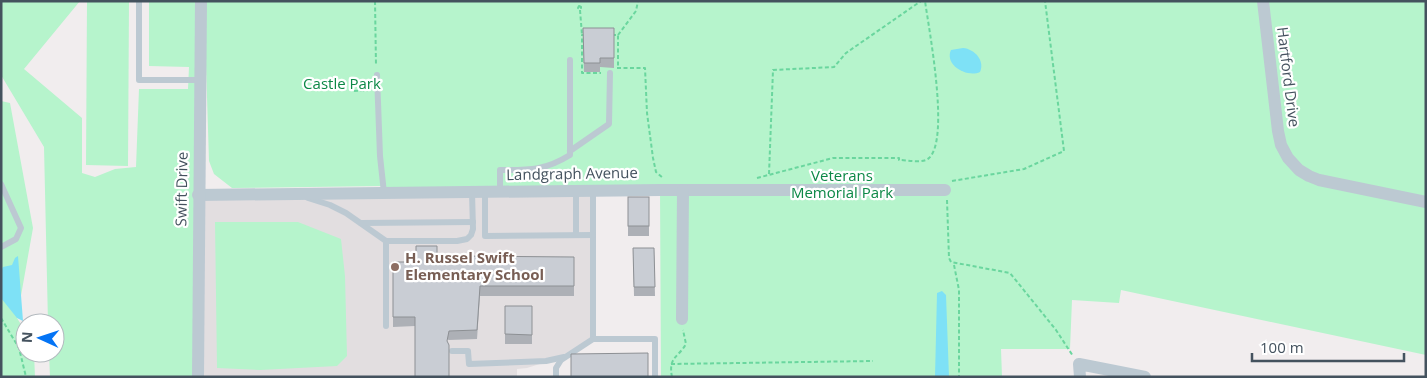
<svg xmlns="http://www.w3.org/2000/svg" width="1427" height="378" font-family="'Open Sans',sans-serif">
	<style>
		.education { fill: #e2dee0 }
		.green { fill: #b6f4cc }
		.water { fill: #7ee1f6 }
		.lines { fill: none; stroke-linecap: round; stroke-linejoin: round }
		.path { stroke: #6ad69e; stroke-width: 2; stroke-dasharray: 4 2.5; stroke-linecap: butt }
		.lane { stroke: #bcc9d2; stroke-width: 6 }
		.street { stroke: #bcc9d2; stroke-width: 12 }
		.wall { fill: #adb0b6 }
		.building { fill: #c9cdd4; stroke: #8d9094 }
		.education-dot { fill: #8d6e63; stroke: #fff; stroke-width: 2 }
		.labels { text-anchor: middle; stroke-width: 4.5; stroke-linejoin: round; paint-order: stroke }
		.street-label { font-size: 15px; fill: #44525e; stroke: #fff }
		.park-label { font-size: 15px; fill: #0c8846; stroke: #fff }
		.education-label { font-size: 15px; font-weight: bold; fill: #785e54; stroke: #fff; text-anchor: start }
	</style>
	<rect width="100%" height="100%" fill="#f1edee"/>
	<path class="education" d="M593 190V339L565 356 527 368 517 369V377H198V195Z"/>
	<g class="green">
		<path d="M1 1H80L24 69 82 118V173L95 177 115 169 136 167 139 89H188L189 67 149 66V1H197L193 377H50L49 353H55V323H48L44 147 1 75Z"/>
		<path d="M87 1H129L128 166 86 165Z"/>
		<path d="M204 1H1426V355L1121 290 1119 303 1072 300 1070 349H1001L1002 377H661L660 190 384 193 383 186 232 188 214 174 209 161Z"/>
		<path d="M1 101 10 103 33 228 17 318 25 331V353H34L35 377H1Z"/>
		<path d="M215 222H298L341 239 345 276 347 356 337 366 260 370 217 368Z"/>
	</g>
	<g class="water">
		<path d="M963 48C975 49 985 61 980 72 967 78 944 65 951 50Z"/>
		<path d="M18 256 23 321 17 318 1 298V271L3 267 12 265 15 258Z"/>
		<path d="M942 291 946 295 949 377H935L937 293Z"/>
	</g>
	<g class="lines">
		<g class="path">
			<path d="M375 1 376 66"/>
			<path d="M579 6 581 7V9L578 8Z"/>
			<path d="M580 10 582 35"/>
			<path d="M585 35H582V73H601"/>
			<path d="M612 35H618V67"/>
			<path d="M618 35 636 11 638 1"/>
			<path d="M617 68H645L647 113 653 158 656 172 663 178"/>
			<path d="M354 91 370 90"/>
			<path d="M769 174 773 70 834 67 846 53 921 1"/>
			<path d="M757 178 833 158H899V160C908 160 923 164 929 158 950 139 929 30 925 1"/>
			<path d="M952 181 1024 169 1064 151 1045 1"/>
			<path d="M947 200 949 258 951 262 1010 273 1056 330 1073 356"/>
			<path d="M954 265 959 290V377"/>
			<path d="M1 318 19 348 26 377"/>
			<path d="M671 364 873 361"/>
			<path d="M672 377C668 357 678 358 686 344L683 330"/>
		</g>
		<g class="lane">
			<path d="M139 1V80H200"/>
			<path d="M377 75 380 156 384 193"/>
			<path d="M570 151 609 124 610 73"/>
			<path d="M1 184 21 228 16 239 1 247"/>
			<path d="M593 190V339"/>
			<path d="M576 191V235"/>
			<path d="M485 192V236L593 235"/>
			<path d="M500 192V170C529 170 544 171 570 155V60"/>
			<path d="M308 198 330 205 346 213 386 241H457L467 239 471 235 473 229 472 192"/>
			<path d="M361 223 473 222"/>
			<path d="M386 241V326"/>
			<path d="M452 351H468L469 364 546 361 564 357"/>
			<path d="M556 377V368L561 360 593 339H655V377"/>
		</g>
		<g class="street">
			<path d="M1263 1 1278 131 1281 145 1288 158 1299 170 1309 176 1319 180 1426 202"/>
			<path d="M198 195 660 190H945"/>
			<path d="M682 319 683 190"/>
			<path d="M198 377 201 1"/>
			<path d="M1080 377 1079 364 1145 377"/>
		</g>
	</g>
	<g class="wall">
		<path d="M614 28V68L600 67V72H584L583 37Z"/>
		<rect x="628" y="197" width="21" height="39"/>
		<path d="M633 248H654L655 296H634Z"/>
		<path d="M574 257V296H480L477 339 449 340 415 326 393 327V262H458Z"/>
		<rect x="505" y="306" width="27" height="38"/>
	</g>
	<g class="building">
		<path d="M583 28H614V58H600V63H584Z"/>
		<rect x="628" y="197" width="21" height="29"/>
		<path d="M416 246H437V262H458V256L574 257V286H480L477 330 449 331 447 341 449 345V377H415V317H393V262H416Z"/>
		<path d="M633 248H654L655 287H634Z"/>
		<path d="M505 306H532V335L505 334Z"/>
		<path d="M648 353V377H571V354Z"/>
	</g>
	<circle class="education-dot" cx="395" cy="267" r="5"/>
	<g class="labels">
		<g class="street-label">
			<text transform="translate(1288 77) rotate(83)" y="5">Hartford Drive</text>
			<text transform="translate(572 174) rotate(-1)" y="5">Landgraph Avenue</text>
			<text transform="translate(182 189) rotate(-89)" y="5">Swift Drive</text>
		</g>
		<g class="park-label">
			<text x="342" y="89">Castle Park</text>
			<text x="842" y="181">Veterans<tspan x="842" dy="17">Memorial Park</tspan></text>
		</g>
		<g class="education-label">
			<text x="405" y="263">H. Russel Swift<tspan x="405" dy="17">Elementary School</tspan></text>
		</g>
	</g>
	<rect width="1427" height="378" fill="none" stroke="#44525e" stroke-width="5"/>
	<g transform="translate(40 338) rotate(273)"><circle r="24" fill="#ffffff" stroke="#b4babf"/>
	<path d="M0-4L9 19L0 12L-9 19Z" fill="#0474f5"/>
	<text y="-8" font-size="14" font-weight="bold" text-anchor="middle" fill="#44525e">N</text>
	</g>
	<path d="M1252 353v8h152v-8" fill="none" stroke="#44525e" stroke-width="2.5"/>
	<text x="1260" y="353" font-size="15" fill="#44525e" stroke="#ffffff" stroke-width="4" paint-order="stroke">100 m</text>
</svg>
